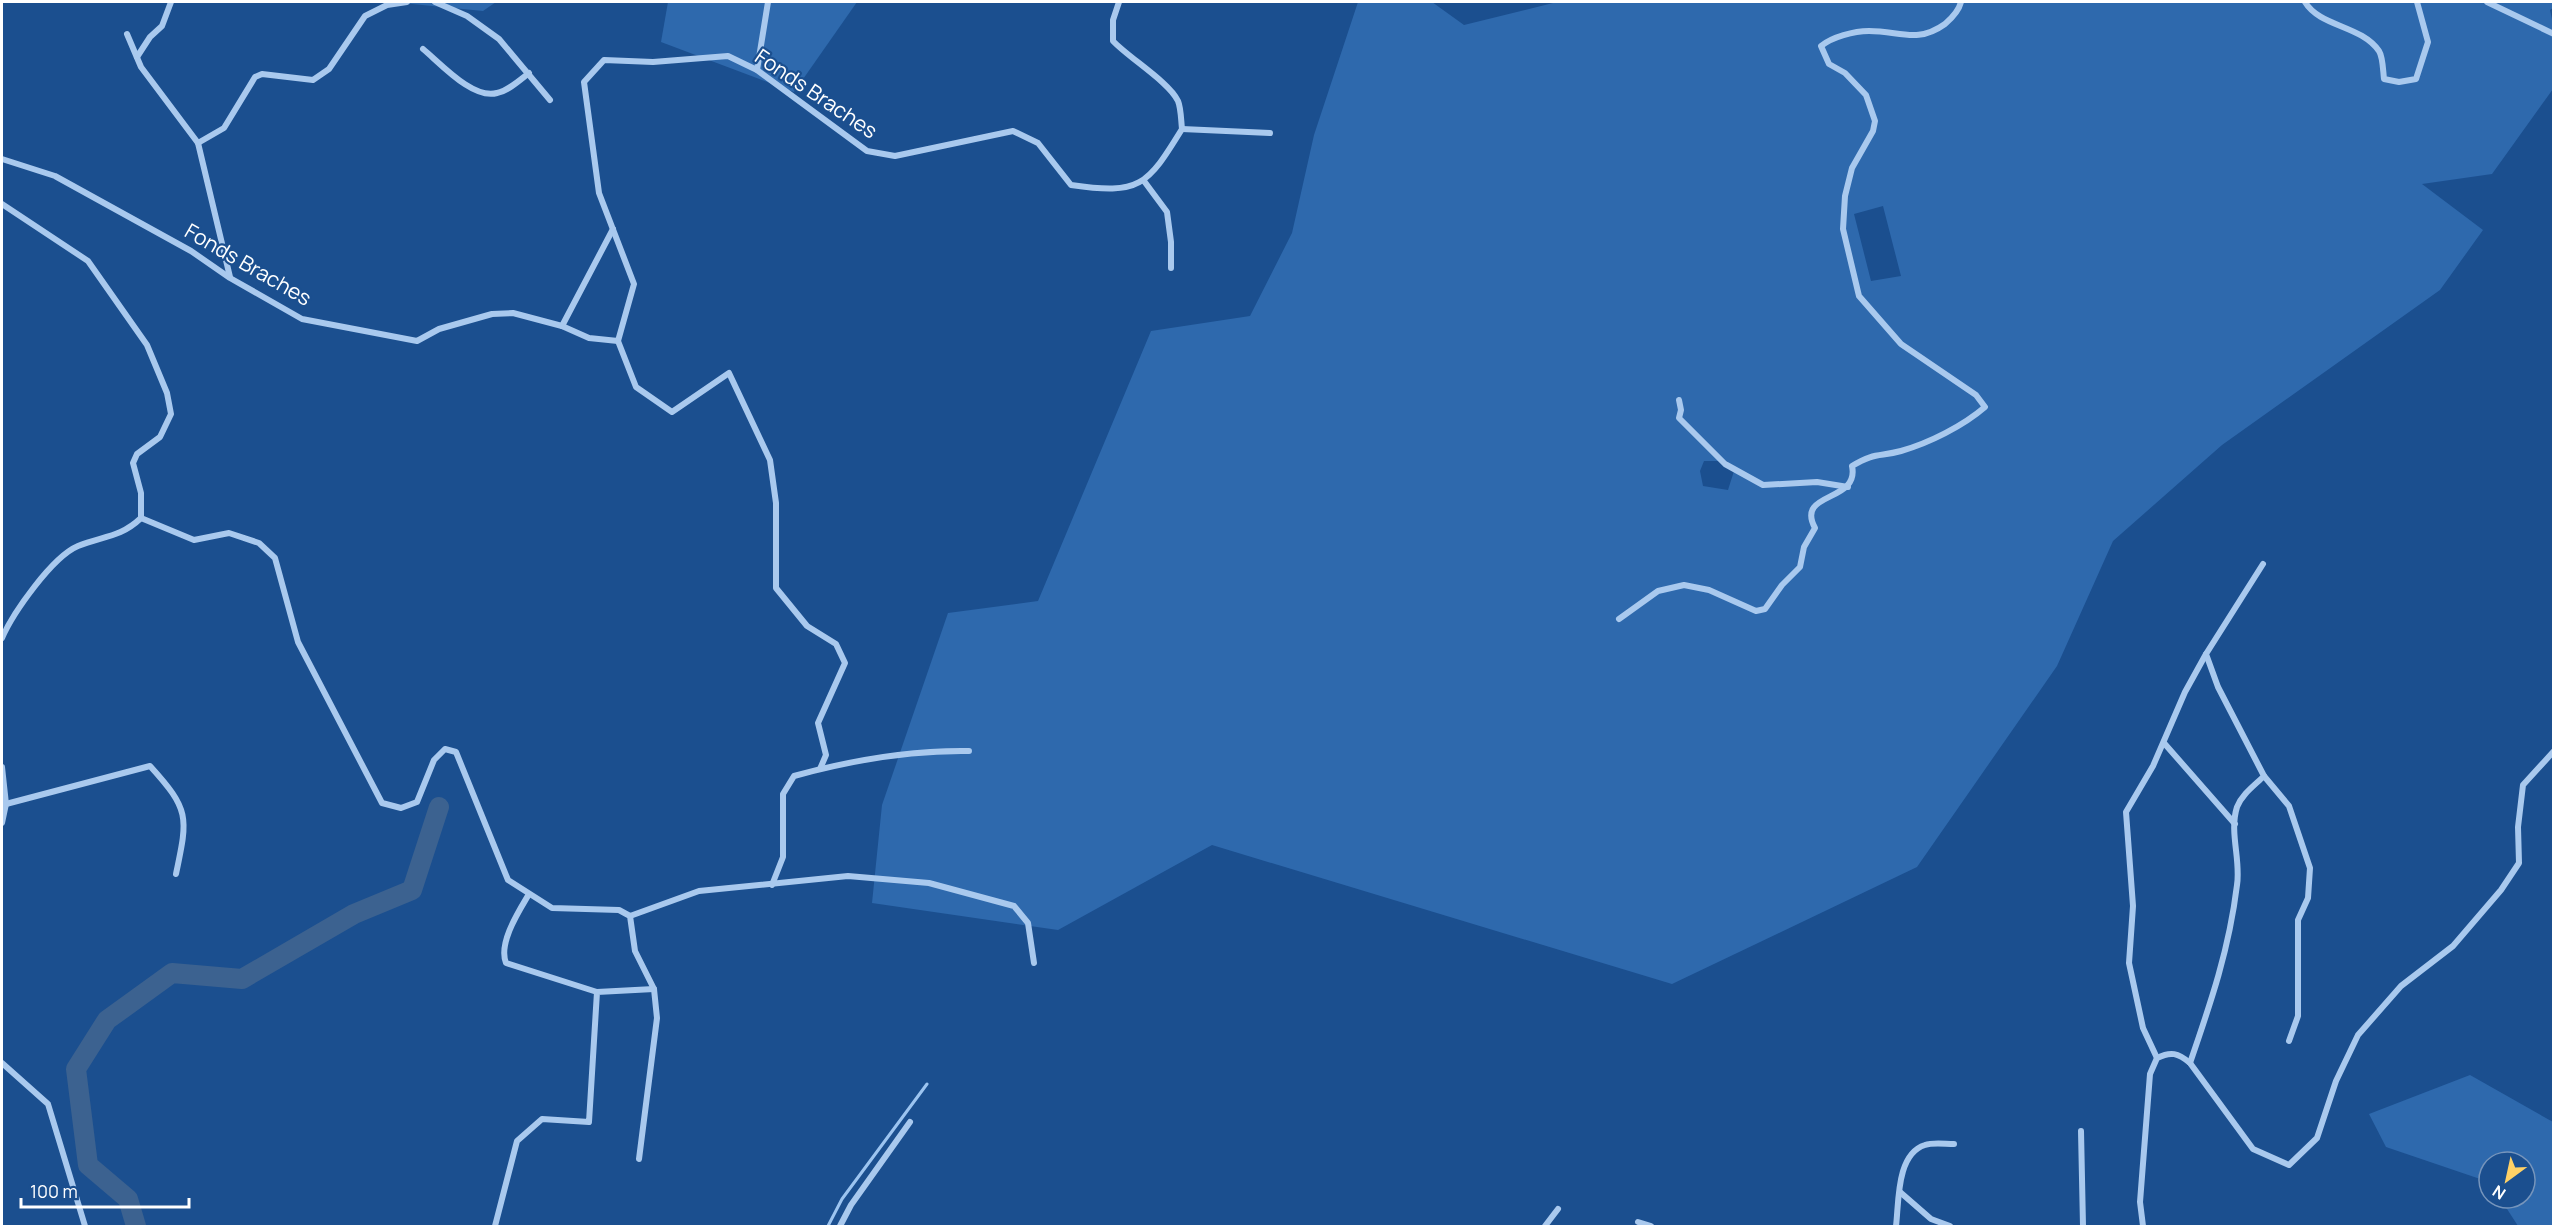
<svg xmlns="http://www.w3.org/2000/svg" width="2555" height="1228" font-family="Manrope,sans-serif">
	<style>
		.green { fill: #2e69ad; fill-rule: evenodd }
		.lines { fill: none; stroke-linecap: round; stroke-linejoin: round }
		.stream { stroke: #9cc4f0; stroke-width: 3 }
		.river { stroke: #3c6290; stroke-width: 20 }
		.minor { stroke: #a9c9ee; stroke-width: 6 }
		.labels { text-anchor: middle; stroke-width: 4.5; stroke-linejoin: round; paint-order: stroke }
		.street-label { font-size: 21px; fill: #fff; stroke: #1b4f8f }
	</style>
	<rect width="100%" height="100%" fill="#1b4f8f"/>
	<g class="green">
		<path d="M392 2H496L483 11Z"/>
		<path d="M668 2H857L794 92 661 42Z"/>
		<path d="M1358 2H1432L1464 25 1557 2H2553V8L2550 10 2554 28 2553 89 2492 174 2422 184 2483 230 2440 290 2222 445 2113 541 2057 666 1917 867 1672 984 1212 845 1058 930 872 903 882 805 948 613 1038 601 1151 331 1250 316 1292 233 1314 135ZM1883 206 1901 276 1871 281 1854 214ZM1704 461H1727L1734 471 1728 490 1703 486 1700 471Z"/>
		<path d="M2470 1075 2553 1122V1226H2518L2500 1198H2525V1162H2489V1182L2386 1147 2369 1114Z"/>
	</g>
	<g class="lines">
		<path class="stream" d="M828 1226 842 1199 927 1084"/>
		<path class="river" d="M136 1226 128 1199 88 1165 76 1069 107 1020 172 973 242 979 354 914 412 890 439 807"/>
		<g class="minor">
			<path d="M435 2 467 16 499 39 550 100"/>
			<path d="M2305 2C2320 27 2361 25 2379 51 2383 57 2383 71 2384 79L2399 82 2416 79 2428 42 2417 2"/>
			<path d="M2487 2 2554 34"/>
			<path d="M127 34 141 67 198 143 230 277"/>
			<path d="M423 49C440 63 473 100 497 93 508 91 520 80 529 73"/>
			<path d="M137 57 150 37 162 26 171 2"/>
			<path d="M757 70 768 2"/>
			<path d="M1182 129 1270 133"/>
			<path d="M198 143 224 128 255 77 262 74 313 80 329 69 365 16 387 5 407 2"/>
			<path d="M2 159 55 176 191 251 230 278 302 319 417 341 439 329 492 314 513 313 562 326 589 338 618 341 634 284 599 193 584 82 604 60 653 62 728 56 757 70 867 151 895 156 1013 131 1038 143 1071 185C1140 195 1147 186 1182 129 1181 120 1181 108 1178 101 1169 82 1129 58 1113 41V20L1119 2"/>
			<path d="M1144 181 1167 212 1171 242V268"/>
			<path d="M2 204 88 261 147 345 167 393 171 414 160 437 137 454 133 463 141 493V518C120 538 102 536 78 546 52 557 13 613 2 638"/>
			<path d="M562 326 613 229"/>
			<path d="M618 341 636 387 672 412 729 373 770 460 776 503V588L807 626 836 644 845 663 818 723 826 755 820 769"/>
			<path d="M1679 400 1681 410 1679 418 1725 464 1763 485 1817 482 1848 487"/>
			<path d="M141 518 194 540 229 533 259 543 275 558 298 642 382 803 401 808 417 802 434 760 445 749 456 752 508 880 552 908 619 910 630 916 635 951 654 989 597 992 589 1122 542 1119 517 1141 495 1226"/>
			<path d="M1619 619 1658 591 1684 585 1709 590 1756 611 1765 609 1782 585 1800 567 1804 547 1815 528C1795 491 1860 503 1852 466 1875 452 1879 457 1901 451 1929 443 1963 426 1985 407L1976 395 1901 344 1859 296 1843 229 1845 196 1852 168 1873 131 1875 121 1866 95 1845 73 1829 64 1821 46C1832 37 1854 31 1869 31 1900 31 1917 44 1945 24 1952 18 1959 10 1961 2"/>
			<path d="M2164 743 2235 824"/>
			<path d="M2 767 6 804 2 823"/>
			<path d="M2264 776 2289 806 2310 868 2308 898 2298 920V1016L2289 1041"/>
			<path d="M6 804 150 766C190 810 188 817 176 874"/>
			<path d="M772 885 783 857V794L794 776C852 760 909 750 969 751"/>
			<path d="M529 894C519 911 498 943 506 963L597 992"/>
			<path d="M630 916 699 891 848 876 929 883 1014 906 1028 923 1034 963"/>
			<path d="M2157 1058 2143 1028 2129 963 2133 906 2126 812 2153 766 2185 692 2206 654"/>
			<path d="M2 1063 48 1104 85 1226"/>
			<path d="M2190 1063C2211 1002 2229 950 2237 885 2241 860 2229 832 2237 807 2242 794 2255 785 2264 776L2218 687 2206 654 2263 564"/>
			<path d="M2081 1131 2083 1226"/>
			<path d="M639 1159 657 1018 654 989"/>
			<path d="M1900 1192 1931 1219 1950 1226"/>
			<path d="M1638 1222 1651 1226"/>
			<path d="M840 1226 851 1205 910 1122"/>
			<path d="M1545 1226 1558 1209"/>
			<path d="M1896 1226C1899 1203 1896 1154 1925 1145 1933 1142 1945 1144 1954 1144"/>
			<path d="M2143 1226 2140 1202 2150 1074 2157 1058C2171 1051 2178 1053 2190 1063L2253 1149 2289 1165 2317 1138 2336 1081 2358 1035 2401 986 2453 946 2501 890 2519 863 2518 827 2523 785 2554 751"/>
		</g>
	</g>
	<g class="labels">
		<g class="street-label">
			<text transform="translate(816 94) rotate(34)" y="7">Fonds Braches</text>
			<text transform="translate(248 265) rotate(30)" y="7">Fonds Braches</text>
		</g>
	</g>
	<rect width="2555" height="1228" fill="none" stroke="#ffffff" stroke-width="6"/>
	<g transform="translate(2507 1180) rotate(213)"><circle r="28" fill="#1b4f8f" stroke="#7695bc" stroke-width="1.5"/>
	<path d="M0-4.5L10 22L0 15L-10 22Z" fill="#ffd166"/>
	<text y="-9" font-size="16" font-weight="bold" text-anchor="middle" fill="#ffffff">N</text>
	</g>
	<path d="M21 1198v9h168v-9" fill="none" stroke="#ffffff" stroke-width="3"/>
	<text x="30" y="1198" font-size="18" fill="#ffffff" stroke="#1b4f8f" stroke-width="4.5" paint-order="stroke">100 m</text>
</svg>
